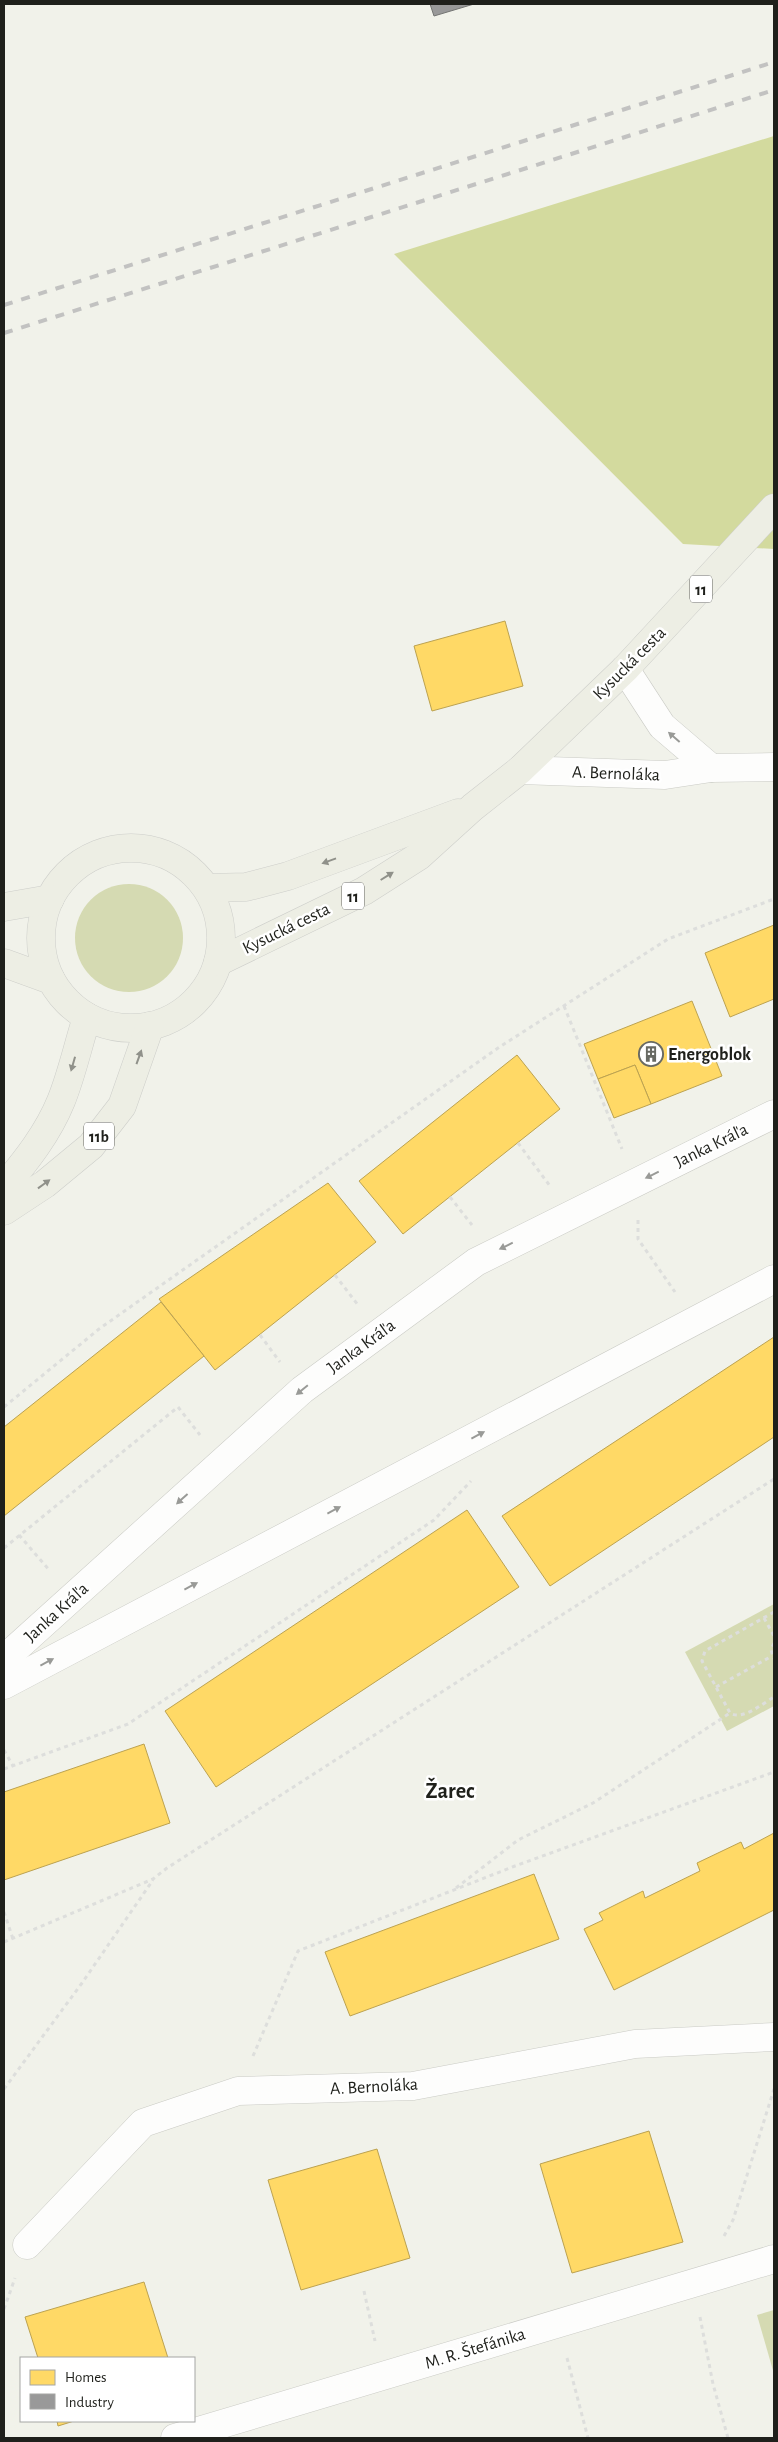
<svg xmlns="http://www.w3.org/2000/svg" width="778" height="2442" font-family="'Alegreya Sans',sans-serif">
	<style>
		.green { fill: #d5dab2 }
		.forest { fill: #d3da9e }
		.homes { fill: #ffd966; stroke: #bca250 }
		.industry { fill: #999; stroke: #747573 }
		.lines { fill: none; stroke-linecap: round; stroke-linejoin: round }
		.pedestrian-casing { stroke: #cacbc5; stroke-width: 29 }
		.minor-casing { stroke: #cacbc5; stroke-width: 29 }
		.primary-casing { stroke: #cdceca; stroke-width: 29 }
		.path { stroke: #dddedc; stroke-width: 3; stroke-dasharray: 4 4; stroke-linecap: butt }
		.pedestrian { stroke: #fdfdfc; stroke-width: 28 }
		.minor { stroke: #fdfdfc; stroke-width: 28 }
		.primary { stroke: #edeee4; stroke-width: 28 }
		.rail { stroke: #c2c2c1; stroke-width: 4; stroke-dasharray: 9 9; stroke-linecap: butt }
		.oneway { fill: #999a97 }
		.oneway2 { fill: #90918a }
		.labels { text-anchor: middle; stroke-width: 5; stroke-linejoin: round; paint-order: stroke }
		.shield { fill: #fff; stroke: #62635f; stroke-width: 1 }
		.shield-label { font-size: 16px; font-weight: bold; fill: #1f201b }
		.street-label { font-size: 18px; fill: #1f201b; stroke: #fff }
		.poi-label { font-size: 18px; font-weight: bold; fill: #1f201b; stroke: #fff; text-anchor: start }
		.district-label { font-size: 22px; font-weight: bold; fill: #1f201b; stroke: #fff }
	</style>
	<rect width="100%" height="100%" fill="#f1f2ea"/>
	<g class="green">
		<circle cx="129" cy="938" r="54"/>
		<path d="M774 1604V1706L727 1731 685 1652Z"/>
		<path d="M774 2310V2374L757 2315Z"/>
	</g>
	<path class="forest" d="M774 136V549L683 544 394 254Z"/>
	<g class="homes">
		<path d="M505 621 523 686 432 711 414 646Z"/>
		<path d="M774 925V999L730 1017 705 953Z"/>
		<path d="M692 1001 722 1076 651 1104 635 1065 598 1079 584 1044Z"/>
		<path d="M517 1055 560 1109 403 1234 359 1181Z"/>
		<path d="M635 1065 651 1104 614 1118 598 1079Z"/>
		<path d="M328 1183 376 1242 215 1370 159 1299Z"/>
		<path d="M161 1302 204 1356 4 1516V1427Z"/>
		<path d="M774 1337V1437L550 1586 502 1516Z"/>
		<path d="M467 1510 519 1587 216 1787 165 1711Z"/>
		<path d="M144 1744 170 1823 4 1880V1792Z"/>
		<path d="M774 1833V1910L614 1990 584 1929 603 1920 599 1913 643 1891 645 1898 700 1871 697 1863 741 1842 744 1849Z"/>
		<path d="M534 1874 559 1939 350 2016 325 1952Z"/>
		<path d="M649 2131 683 2242 572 2273 540 2164Z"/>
		<path d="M377 2149 410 2258 301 2290 268 2180Z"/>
		<path d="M144 2282 168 2358H38L25 2317Z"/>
		<path d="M57 2421H74L58 2426Z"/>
	</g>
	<path class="industry" d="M430 4H474L434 16Z"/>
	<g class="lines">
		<defs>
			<path id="pedestrian" d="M175 2438 774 2259"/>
			<g id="minor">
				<path d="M625 669 662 726 711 768"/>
				<path d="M520 770 665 775 711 768 774 767"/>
				<path d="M4 1659 302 1390 476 1262 774 1114"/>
				<path d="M4 1685 774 1279"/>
				<path d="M27 2245 143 2123 238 2091 413 2086 635 2044 774 2037"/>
			</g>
			<g id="primary">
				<circle cx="131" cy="938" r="90"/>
				<path d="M207 888 246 887 288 876 458 813"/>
				<path d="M4 907 50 899"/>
				<path d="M218 962 364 891 419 856 473 807 520 770 625 669 774 508"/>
				<path d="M4 963 51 980"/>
				<path d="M4 1187C26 1161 48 1133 61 1101 72 1074 78 1045 87 1017"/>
				<path d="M4 1211 45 1184 91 1146 122 1106 150 1026"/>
			</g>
		</defs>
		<use href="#pedestrian" class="pedestrian-casing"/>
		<use href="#minor" class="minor-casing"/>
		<use href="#primary" class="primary-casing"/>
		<g class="path">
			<path d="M564 1006 622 1149"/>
			<path d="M518 1143 550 1186"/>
			<path d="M450 1197 472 1225"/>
			<path d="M638 1220V1239L675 1292"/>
			<path d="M335 1275 358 1305"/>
			<path d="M260 1335 280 1362"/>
			<path d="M4 1407 99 1329 498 1048 668 939 774 899"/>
			<path d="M19 1535 50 1571"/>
			<path d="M4 1548 178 1407 200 1435"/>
			<path d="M774 1612 705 1651 702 1661 730 1713C742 1721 762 1704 774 1697"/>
			<path d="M764 1618 774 1636"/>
			<path d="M774 1643 771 1650 774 1659"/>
			<path d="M716 1687 772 1656"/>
			<path d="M4 1750 13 1766"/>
			<path d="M4 1769 128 1724 434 1520 471 1481"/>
			<path d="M456 1888 518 1840 593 1803 730 1713"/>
			<path d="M4 1912 13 1939"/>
			<path d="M4 1942 153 1879 167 1868 774 1479"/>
			<path d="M253 2056 298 1951 515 1866 774 1772"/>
			<path d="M4 2089 82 1983 153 1880"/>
			<path d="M724 2236 733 2220 774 2089"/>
			<path d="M364 2291 375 2341"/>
			<path d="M4 2309 15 2278"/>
			<path d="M700 2317 713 2384 728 2438"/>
			<path d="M567 2358 588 2438"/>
		</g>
		<use href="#pedestrian" class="pedestrian"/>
		<use href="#minor" class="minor"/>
		<use href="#primary" class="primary"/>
		<g class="rail">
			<path d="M4 305 774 62"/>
			<path d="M4 333 774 90"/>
		</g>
	</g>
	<defs><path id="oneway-solid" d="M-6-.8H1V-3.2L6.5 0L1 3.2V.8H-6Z" transform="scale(1.25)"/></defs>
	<g class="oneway">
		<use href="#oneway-solid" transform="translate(674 737) rotate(-139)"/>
		<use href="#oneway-solid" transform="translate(652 1175) rotate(154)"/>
		<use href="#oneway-solid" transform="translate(506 1246) rotate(154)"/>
		<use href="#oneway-solid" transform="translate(302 1390) rotate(141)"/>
		<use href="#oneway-solid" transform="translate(478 1435) rotate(-28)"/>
		<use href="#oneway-solid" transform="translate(182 1499) rotate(138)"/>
		<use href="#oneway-solid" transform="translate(334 1510) rotate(-28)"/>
		<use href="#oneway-solid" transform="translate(191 1586) rotate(-28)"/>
		<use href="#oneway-solid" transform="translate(47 1662) rotate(-28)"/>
	</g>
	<g class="oneway2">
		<use href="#oneway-solid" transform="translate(329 861) rotate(160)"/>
		<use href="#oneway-solid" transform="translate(387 876) rotate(-32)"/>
		<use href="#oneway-solid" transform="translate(139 1057) rotate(-70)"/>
		<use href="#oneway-solid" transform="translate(73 1064) rotate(106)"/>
		<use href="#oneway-solid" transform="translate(44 1184) rotate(-36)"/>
	</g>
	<defs>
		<symbol id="building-ring" viewBox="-11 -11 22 22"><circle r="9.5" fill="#fff" stroke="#686a63" stroke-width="1.5"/><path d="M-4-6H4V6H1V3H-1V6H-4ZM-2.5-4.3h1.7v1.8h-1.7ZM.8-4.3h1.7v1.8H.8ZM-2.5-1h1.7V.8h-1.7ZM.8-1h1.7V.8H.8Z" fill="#686a63"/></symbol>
	</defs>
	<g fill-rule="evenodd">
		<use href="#building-ring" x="637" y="1040" width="28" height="28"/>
	</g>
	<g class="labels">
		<g class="shield">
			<rect x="690" y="575.5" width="22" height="27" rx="4"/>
			<rect x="342" y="882.5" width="22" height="27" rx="4"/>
			<rect x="84" y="1122.5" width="30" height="27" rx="4"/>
		</g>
		<g class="shield-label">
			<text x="701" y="595">11</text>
			<text x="353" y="902">11</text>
			<text x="99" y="1142">11b</text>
		</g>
		<g class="street-label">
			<text transform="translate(629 663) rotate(-45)" y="6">Kysucká cesta</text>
			<text transform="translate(616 773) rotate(2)" y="6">A. Bernoláka</text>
			<text transform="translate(286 928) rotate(-26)" y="6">Kysucká cesta</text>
			<text transform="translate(711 1145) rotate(-26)" y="6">Janka Kráľa</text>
			<text transform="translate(361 1346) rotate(-36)" y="6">Janka Kráľa</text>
			<text transform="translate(56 1612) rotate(-42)" y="6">Janka Kráľa</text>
			<text transform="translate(374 2086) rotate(-3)" y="6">A. Bernoláka</text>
			<text transform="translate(475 2348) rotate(-17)" y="6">M. R. Štefánika</text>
		</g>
		<g class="poi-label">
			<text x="668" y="1060">Energoblok</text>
		</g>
		<g class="district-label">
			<text x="450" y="1798">Žarec</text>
		</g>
	</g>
	<rect width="778" height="2442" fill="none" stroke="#1f201b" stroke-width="10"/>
	<rect x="20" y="2357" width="175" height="65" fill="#ffffff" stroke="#a5a6a4"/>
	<rect x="30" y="2370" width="25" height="15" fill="#ffd966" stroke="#a5a6a4"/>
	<text x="65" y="2382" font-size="15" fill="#1f201b">Homes</text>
	<rect x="30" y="2394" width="25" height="15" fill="#999999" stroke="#a5a6a4"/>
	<text x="65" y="2407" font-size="15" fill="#1f201b">Industry</text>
</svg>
